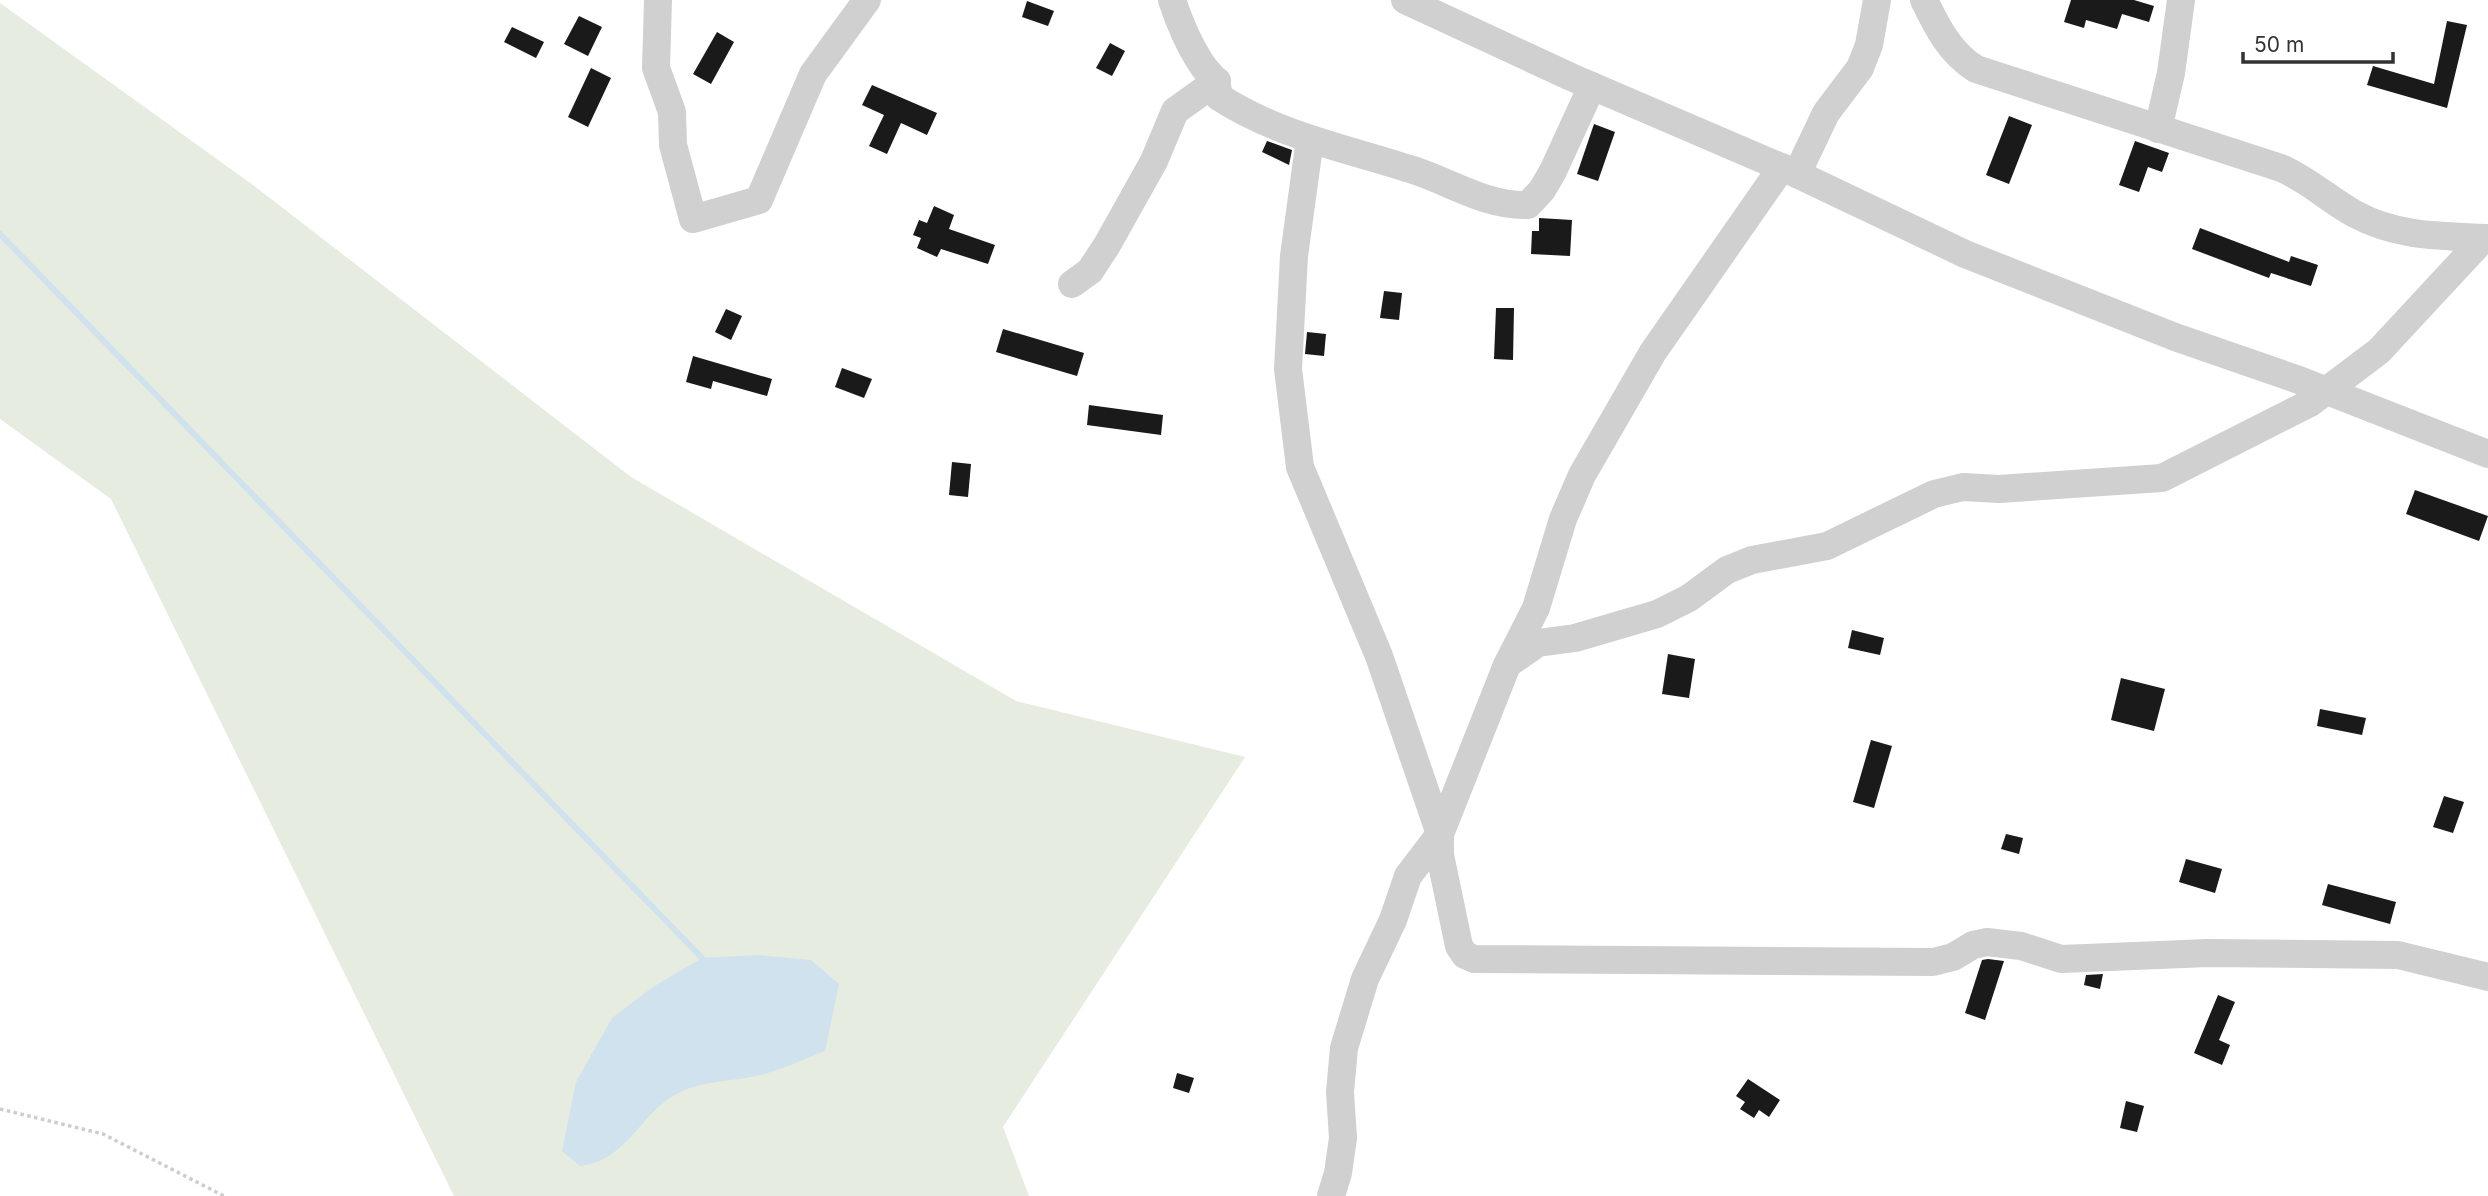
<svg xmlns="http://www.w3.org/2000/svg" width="2488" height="1196" font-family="Inter,sans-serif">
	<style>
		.green { fill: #e6ecdf }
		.water { fill: #cfe2ee }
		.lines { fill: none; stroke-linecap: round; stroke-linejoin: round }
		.stream { stroke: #cfe2ee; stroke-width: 6 }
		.building { fill: #1a1a1a }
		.path { stroke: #cdcdcd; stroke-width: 3.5; stroke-dasharray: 3.5 3.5; stroke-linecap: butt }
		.minor { stroke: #d0d0d0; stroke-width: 28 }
	</style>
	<rect width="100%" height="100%" fill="#fff"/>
	<path class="green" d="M0 3 253 185 631 477 1016 701 1245 757 1003 1127 1029 1196H454L111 499 0 419Z"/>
	<path class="water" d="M758 955 811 960 839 984 825 1051C804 1059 782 1070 760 1075 728 1083 696 1079 667 1100 636 1123 624 1160 580 1166L562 1151 576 1082 612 1018 653 987 702 958Z"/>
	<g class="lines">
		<path class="stream" d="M0 234 702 958"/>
	</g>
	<g class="building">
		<path d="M2071 0H2134L2154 6 2149 22 2122 14 2117 29 2086 20 2084 28 2064 22Z"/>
		<path d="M1027 1 1054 11 1048 26 1022 17Z"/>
		<path d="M579 16 602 27 588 56 564 44Z"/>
		<path d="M2447 21 2467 25 2447 108 2367 85 2373 66 2434 84Z"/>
		<path d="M512 27 544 42 536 58 504 42Z"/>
		<path d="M717 32 734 42 711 84 693 74Z"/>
		<path d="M1110 43 1125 51 1112 76 1096 68Z"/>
		<path d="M591 68 611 78 588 127 568 117Z"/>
		<path d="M872 85 937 113 927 135 901 123 887 154 869 146 884 115 862 105Z"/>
		<path d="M2009 116 2032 125 2009 184 1986 175Z"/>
		<path d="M1594 124 1615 132 1598 181 1577 174Z"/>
		<path d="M1267 141 1292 150 1289 165 1262 152Z"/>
		<path d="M2135 141 2169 153 2162 172 2148 167 2139 192 2119 185Z"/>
		<path d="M934 206 954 215 949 229 995 245 988 264 941 249 937 257 917 248 921 238 913 235 919 220 927 223Z"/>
		<path d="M1539 218 1572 220 1570 256 1531 254 1532 231H1539Z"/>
		<path d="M2200 228 2289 262 2291 256 2318 265 2311 286 2271 273 2269 278 2192 249Z"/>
		<path d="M1384 291 1402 293 1399 320 1380 318Z"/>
		<path d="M1496 308H1514L1513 360 1494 359Z"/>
		<path d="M726 309 742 316 731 340 715 332Z"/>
		<path d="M1003 329 1084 353 1077 376 996 352Z"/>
		<path d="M1307 332 1326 334 1324 356 1305 354Z"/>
		<path d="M693 356 772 379 767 396 713 381 711 389 686 382Z"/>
		<path d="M842 368 872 379 864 398 835 387Z"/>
		<path d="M1089 405 1163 415 1161 435 1087 425Z"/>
		<path d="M952 462 971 464 968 497 949 495Z"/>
		<path d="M2415 490 2488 516 2479 541 2406 514Z"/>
		<path d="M1852 630 1884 638 1880 655 1848 648Z"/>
		<path d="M1668 654 1695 659 1689 698 1662 694Z"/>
		<path d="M2121 678 2165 689 2154 731 2111 720Z"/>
		<path d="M2320 709 2366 718 2362 735 2317 726Z"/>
		<path d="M1871 740 1892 746 1874 808 1853 802Z"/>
		<path d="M2444 796 2464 802 2453 833 2433 827Z"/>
		<path d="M2006 834 2023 838 2019 854 2001 849Z"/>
		<path d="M2186 859 2222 869 2215 893 2179 882Z"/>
		<path d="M2328 884 2396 902 2390 924 2322 905Z"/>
		<path d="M1988 959 2004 961 1985 1020 1965 1013 1982 960Z"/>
		<path d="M2103 974 2100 989 2084 985 2086 975Z"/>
		<path d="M2218 995 2235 1002 2219 1040 2230 1045 2222 1065 2194 1053Z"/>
		<path d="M1177 1073 1194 1078 1189 1093 1173 1088Z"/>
		<path d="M1748 1079 1780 1100 1769 1117 1759 1110 1754 1118 1740 1109 1745 1102 1736 1096Z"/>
		<path d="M2126 1101 2144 1106 2137 1132 2120 1128Z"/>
	</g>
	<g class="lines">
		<path class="path" d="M0 1109 103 1134 224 1196"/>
		<g class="minor">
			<path d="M658 0 656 68 672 112 673 145 693 219 759 200 813 74 867 0"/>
			<path d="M1172 0C1179 21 1187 41 1199 60 1210 79 1216 73 1219 97 1279 136 1349 149 1416 171 1452 183 1489 207 1528 205L1542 190 1553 171 1592 86"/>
			<path d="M1405 0 1571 77 1797 174 1965 254 2175 337 2299 380 2488 454"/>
			<path d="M1924 0C1937 27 1950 53 1976 69L2281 168C2309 180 2329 200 2355 214 2397 237 2442 236 2488 238"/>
			<path d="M2158 129 2171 73 2181 0"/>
			<path d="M1310 139 1294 256 1288 369 1300 467 1379 656 1440 834"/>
			<path d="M1782 167 1653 352 1582 475 1563 519 1536 608 1507 665 1440 834V855L1459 946 1465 955 1474 959 1933 962 1953 957 1973 945 1987 942 2021 946 2061 959 2208 953 2398 955 2488 977"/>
			<path d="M1797 174 1826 113 1860 68 1869 45 1877 0"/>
			<path d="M1072 284 1090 271 1107 245 1154 161 1175 111 1217 81"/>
			<path d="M1509 663 1538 643 1575 638 1657 614 1689 598 1727 570 1752 560 1827 546 1934 494 1963 487 1999 489 2162 478 2310 403 2379 351 2484 238"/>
			<path d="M1331 1196 1338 1173 1343 1138 1340 1092 1344 1048 1365 979 1393 920 1408 876 1440 834"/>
		</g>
	</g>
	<path d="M2243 52v10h150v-10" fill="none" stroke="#333333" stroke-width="3.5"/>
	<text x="2254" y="52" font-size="21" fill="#333333" stroke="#ffffff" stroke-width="5" paint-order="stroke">50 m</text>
</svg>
